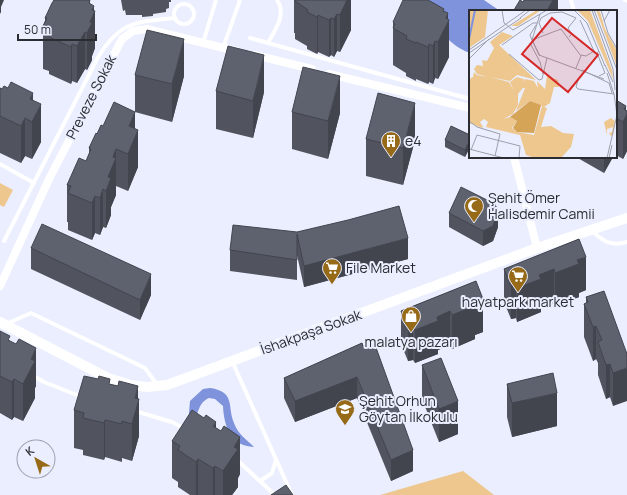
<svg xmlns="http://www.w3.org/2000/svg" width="627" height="495" font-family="Manrope,sans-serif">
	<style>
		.green { fill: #eec78e }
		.water { fill: #7f92dc }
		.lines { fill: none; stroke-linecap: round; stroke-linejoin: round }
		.service { stroke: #fff; stroke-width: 4 }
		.minor { stroke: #fff; stroke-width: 8 }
		.tertiary { stroke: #fff; stroke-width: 10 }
		.wall { fill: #51545f }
		.shaded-wall { fill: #42454e }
		.building { fill: #5e626f; stroke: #42454e }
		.labels { text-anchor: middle; stroke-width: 4; stroke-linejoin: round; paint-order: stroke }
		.street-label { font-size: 14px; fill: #2a2c32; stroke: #eaeefe }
		.poi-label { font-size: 14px; fill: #2a2c32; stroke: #eaeefe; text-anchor: start }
		.inset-river { fill: none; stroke: #7f92dc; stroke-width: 2 }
		.inset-road { fill: none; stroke: #9da0ac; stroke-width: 1 }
		.view { fill: #d62828; fill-opacity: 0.15; stroke: #d62828; stroke-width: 2 }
		.inset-edge { fill: none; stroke: #2a2c32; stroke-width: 2 }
	</style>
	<rect width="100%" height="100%" fill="#eaeefe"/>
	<g class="green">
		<path d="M0 183 13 190 4 207 0 205Z"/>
		<path d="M463 471 494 495H380Z"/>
	</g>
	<g class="water">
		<path d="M422 0H484L500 11H470V53C445 44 435 22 422 0Z"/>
		<path d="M210 388C236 392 227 406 234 423 237 433 247 440 254 447 231 446 224 427 223 406L215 399 209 398C197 403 200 414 192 422L189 413 190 401 203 389Z"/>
	</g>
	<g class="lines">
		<g class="service">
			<path d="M571 0 574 11"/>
			<path d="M625 0 627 1"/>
			<circle cx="184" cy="14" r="10"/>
			<path d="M250 38 470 99"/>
			<path d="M203 43 216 0"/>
			<path d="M268 43C275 30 287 14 277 0"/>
			<path d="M223 48 240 0"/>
			<path d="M0 164 34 183"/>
			<path d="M592 231C603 241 611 247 627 242"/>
			<path d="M4 241 97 59C119 22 134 22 175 18"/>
			<path d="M6 324 31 313 145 368 158 386"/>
			<path d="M232 361 292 495"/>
			<path d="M32 375 44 382 82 397"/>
			<path d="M135 411 172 422 185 429"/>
			<path d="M237 460 275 495"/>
			<path d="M260 481 272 473 276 460"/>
		</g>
		<g class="minor">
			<path d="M255 55 312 69"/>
			<path d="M329 74 470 108"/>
			<path d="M514 157 537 248"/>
			<path d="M0 286 50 177 122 39 133 31 147 29 236 51"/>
		</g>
		<path class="tertiary" d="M0 322 108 378 131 385 147 387 167 385 537 248 627 218"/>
	</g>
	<g class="wall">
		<path d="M121 0H171V2H169V8L166 9V12L153 14V16L142 17V15H126L125 10 123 11Z"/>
		<path d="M294 0H351V30L340 52 337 51 334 57 331 55 329 57 318 52 317 54 307 49V46L295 39V33H294Z"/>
		<path d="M90 4 94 10 95 48 92 56V60L87 70 85 69 77 83 72 81 71 84 49 74V71L43 69V26L45 21V18Z"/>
		<path d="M444 11 448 19 449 57 438 79 435 78 433 84 429 82 428 84 416 79V81L406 76V73L393 65V22Z"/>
		<path d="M135 75 184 76 172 122 135 112Z"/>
		<path d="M0 88 33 101 41 142 32 159 25 156 21 163 0 153Z"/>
		<path d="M216 91 264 92 253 138 216 129Z"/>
		<path d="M616 100 627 111V151L623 159 616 155Z"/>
		<path d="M292 112 340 113 328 159 292 149Z"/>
		<path d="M103 126 135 129 138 167 128 191 116 186V195L111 207V215L106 228 103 227 100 235 95 233 92 240 68 230V222H67V185L86 161 89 155V148L97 134Z"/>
		<path d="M470 135 465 157 445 147V140Z"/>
		<path d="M366 139 415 140 403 185 366 176Z"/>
		<path d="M576 157H613L604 173Z"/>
		<path d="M449 213 498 227 493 241 483 246 449 227Z"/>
		<path d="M297 232 408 259 304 287 297 255V280L230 271V250Z"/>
		<path d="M579 239 586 290 579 293V297L555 307 554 303 541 308V312L517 322 516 318 511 319 504 302V269Z"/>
		<path d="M31 248 151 295 140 320 31 269Z"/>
		<path d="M476 281 483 332 475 335V339L452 349 450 345 438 350V354L415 363 413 360 408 361 401 344V311Z"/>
		<path d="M586 297 627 354 613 406 610 397 606 399 598 375V363L596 359 593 361 584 337V304L586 303Z"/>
		<path d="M0 331 10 341 36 386 35 388V398L23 421 14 417 12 420 0 413Z"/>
		<path d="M362 343 413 471 391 481 357 398 295 422 284 398V378Z"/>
		<path d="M422 365 458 434 439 442 422 399Z"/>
		<path d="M507 384 557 426 512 437 507 417Z"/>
		<path d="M138 398 139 436 132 461 122 458V462L105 457 104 460 83 455V450L74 448V410Z"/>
		<path d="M216 428 240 474 238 478V487L232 495H190L178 487V482L172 478V441Z"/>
	</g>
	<g class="shaded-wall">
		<path d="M0 0H4L1 7V12L0 14Z"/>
		<path d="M90 0V27L92 10 94 6V13L95 11V48L92 56V60L87 70V33L89 3Z"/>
		<path d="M347 0H351V30L340 52V15Z"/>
		<path d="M549 0H558V9L557 11H547Z"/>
		<path d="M444 9V30L446 18 448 13V22L449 20V57L438 79V42Z"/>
		<path d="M337 14V51L334 57V19Z"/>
		<path d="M318 15V52L317 54V17Z"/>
		<path d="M331 18V55L329 57V20Z"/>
		<path d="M85 32V69L77 83V46Z"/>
		<path d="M184 39V76L172 122V84Z"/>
		<path d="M435 41V78L433 84V46Z"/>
		<path d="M72 44V81L71 84V47Z"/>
		<path d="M429 44V82L428 84V47Z"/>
		<path d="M264 55V92L253 138V101Z"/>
		<path d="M340 76V113L328 159V121Z"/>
		<path d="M33 93V120L41 104V142L32 159V122L30 99Z"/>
		<path d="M415 103V140L403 185V148Z"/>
		<path d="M626 106V116L627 114V151L623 159V122L624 109Z"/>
		<path d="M135 112V137L138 130V167L128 191V154L129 126Z"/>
		<path d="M25 118V156L21 163V126Z"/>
		<path d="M470 140V148L465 157V150Z"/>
		<path d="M116 149V195L111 207V215L106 228V191L108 177 113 157Z"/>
		<path d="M604 157H613L604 173Z"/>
		<path d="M103 189V227L100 235V198Z"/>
		<path d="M95 196V233L92 240V203Z"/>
		<path d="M498 212V227L493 241 483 246V231Z"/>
		<path d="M408 238V259L304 287V266Z"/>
		<path d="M586 257V290L579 293V297L555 307V273L577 260Z"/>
		<path d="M554 269V303L541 308V312L517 322V288L539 275Z"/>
		<path d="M151 274V295L140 320V300Z"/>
		<path d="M516 284V318L511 319V286Z"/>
		<path d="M483 299V332L475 335V339L452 349V315L474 302Z"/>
		<path d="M450 311V345L438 350V354L415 363V330L437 317Z"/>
		<path d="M413 326V360L408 361V328Z"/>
		<path d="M596 326V359L593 361V327Z"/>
		<path d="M36 348V386L35 388V398L23 421V384L31 359Z"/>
		<path d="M610 364V397L606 399V365Z"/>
		<path d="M627 368V401L613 406V373Z"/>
		<path d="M357 377V398L295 422V401Z"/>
		<path d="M14 379V417L12 420V382Z"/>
		<path d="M138 386V403L139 399V436L132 461V424L135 398Z"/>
		<path d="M557 393V426L512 437V403Z"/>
		<path d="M458 401V434L439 442V409Z"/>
		<path d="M105 420V457L104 460V423Z"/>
		<path d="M216 422V459L213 426Z"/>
		<path d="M240 437V474L238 478V487L232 495H223V471L234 447Z"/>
		<path d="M413 450V471L391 481V460Z"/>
		<path d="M198 459V495H196V462Z"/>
		<path d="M215 466V495H213V468Z"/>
	</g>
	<g class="building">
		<path d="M54 0H90L89 3 94 6 92 10 95 11 90 22 92 23 87 33 85 32 77 46 72 44 71 47 49 37V34L43 32 45 27 43 26 47 18H45L52 3Z"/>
		<path d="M295 0H347L340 15 337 14 334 19 331 18 329 20 318 15 317 17 307 12 308 10 295 1Z"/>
		<path d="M403 0H428L437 5 444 9 443 11 448 13 446 18 449 20 438 42 435 41 433 46 429 44 428 47 416 42V43L406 39 407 36 393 28 395 24 393 22Z"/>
		<path d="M520 0 523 2 524 0H553L547 11H517L514 10Z"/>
		<path d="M147 30 184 39 172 84 135 75Z"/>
		<path d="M228 46 264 55 253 101 216 91Z"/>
		<path d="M303 67 340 76 328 121 292 112Z"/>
		<path d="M11 82 33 93 30 99 41 104 32 122 25 118 21 126 0 116V88L2 89 4 86 8 88Z"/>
		<path d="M378 93 415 103 403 148 366 139Z"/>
		<path d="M616 100 626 106 624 109 627 111V114L623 122 616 118Z"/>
		<path d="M114 102 135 112 129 126 138 130 128 154 116 149 113 157 116 158 108 177 111 178 106 191 103 189 100 198 95 196 92 203 68 193 71 186 67 185 79 158 86 161 91 149 89 148 96 133 97 134 101 125 103 126Z"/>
		<path d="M451 126 470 135V140L465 150 445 140Z"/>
		<path d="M461 187 495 204 498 212 493 226 483 231 449 213Z"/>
		<path d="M399 206 408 238 304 266 297 234V260L230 250 233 225 297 232 348 220Z"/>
		<path d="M42 224 151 274 140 300 31 248Z"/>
		<path d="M579 239 586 257 577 260 579 264 555 273 554 269 539 275 541 279 517 288 516 284 511 286 504 269Z"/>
		<path d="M476 281 483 299 474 302 475 306 452 315 450 311 437 317 438 321 415 330 413 326 408 328 401 311Z"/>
		<path d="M604 291 627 354V368L613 373 610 364 606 365 598 342 602 340 596 326 593 327 584 304 588 302 586 297Z"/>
		<path d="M0 331 10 336 8 340 16 344 19 339 36 348 31 359 35 361 23 384 14 379 12 382 0 376Z"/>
		<path d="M374 342 413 450 391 460 357 377 295 401 284 378 362 343 363 346Z"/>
		<path d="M441 358 458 401 439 409 422 365Z"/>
		<path d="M553 373 557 393 512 403 507 384Z"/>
		<path d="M84 376 98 379 99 376 110 379 109 384 118 386 119 381 138 386 135 398 139 399 132 424 122 421V424L105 420 104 423 83 418 84 413 74 410Z"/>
		<path d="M192 410 204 418 206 415 216 422 213 426 221 431 224 426 240 437 234 447 238 449 223 471 215 466 213 468 198 459 196 462 178 450 180 446 172 441Z"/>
		<path d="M286 485 293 495H271Z"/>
	</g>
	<defs>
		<symbol id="building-pin" viewBox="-11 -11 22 30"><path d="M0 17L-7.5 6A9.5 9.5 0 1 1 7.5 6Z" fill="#976a18" stroke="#eaeefe"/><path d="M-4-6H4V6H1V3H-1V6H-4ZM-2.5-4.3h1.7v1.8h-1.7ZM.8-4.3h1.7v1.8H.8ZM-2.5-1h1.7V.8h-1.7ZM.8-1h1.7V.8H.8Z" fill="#fff"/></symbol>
		<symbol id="mosque-pin" viewBox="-11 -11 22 30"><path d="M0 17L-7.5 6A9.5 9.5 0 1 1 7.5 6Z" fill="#976a18" stroke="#eaeefe"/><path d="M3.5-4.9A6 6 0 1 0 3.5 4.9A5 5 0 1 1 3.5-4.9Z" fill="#fff"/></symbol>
		<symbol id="supermarket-pin" viewBox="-11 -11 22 30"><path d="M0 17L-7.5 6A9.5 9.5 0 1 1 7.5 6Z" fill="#976a18" stroke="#eaeefe"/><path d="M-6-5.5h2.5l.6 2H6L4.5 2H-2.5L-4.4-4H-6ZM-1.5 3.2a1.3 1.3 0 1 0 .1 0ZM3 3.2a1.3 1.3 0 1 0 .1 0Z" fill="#fff"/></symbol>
		<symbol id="shop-pin" viewBox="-11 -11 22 30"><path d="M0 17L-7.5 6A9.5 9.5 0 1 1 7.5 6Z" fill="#976a18" stroke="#eaeefe"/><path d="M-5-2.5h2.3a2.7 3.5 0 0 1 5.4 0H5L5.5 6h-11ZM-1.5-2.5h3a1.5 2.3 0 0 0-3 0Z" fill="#fff"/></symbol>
		<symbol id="school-pin" viewBox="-11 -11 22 30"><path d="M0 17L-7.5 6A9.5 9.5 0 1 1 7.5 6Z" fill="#976a18" stroke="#eaeefe"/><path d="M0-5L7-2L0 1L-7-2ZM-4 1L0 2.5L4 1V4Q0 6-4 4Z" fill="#fff"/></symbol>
	</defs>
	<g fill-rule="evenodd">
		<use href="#building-pin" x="380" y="130" width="22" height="30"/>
		<use href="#mosque-pin" x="463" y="195" width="22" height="30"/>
		<use href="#supermarket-pin" x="321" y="257" width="22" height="30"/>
		<use href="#supermarket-pin" x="507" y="265" width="22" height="30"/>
		<use href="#shop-pin" x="400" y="305" width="22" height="30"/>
		<use href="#school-pin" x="334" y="398" width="22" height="30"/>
	</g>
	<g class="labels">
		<g class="street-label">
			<text transform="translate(91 97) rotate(-63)" y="5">Preveze Sokak</text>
			<text transform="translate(311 332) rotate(-20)" y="5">İshakpaşa Sokak</text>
		</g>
		<g class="poi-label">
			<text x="405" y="146">e4</text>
			<text x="488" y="203">Şehit Ömer<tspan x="488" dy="16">Halisdemir Camii</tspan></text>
			<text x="346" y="273">File Market</text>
			<text x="518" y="307" text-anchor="middle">hayatpark market</text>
			<text x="411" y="347" text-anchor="middle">malatya pazarı</text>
			<text x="359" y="406">Şehit Orhun<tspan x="359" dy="16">Göytan İlkokulu</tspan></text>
		</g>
	</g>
	<g transform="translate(469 10)">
		<rect width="148" height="148" fill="#eaeefe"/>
		<path d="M0 0H19L16 27 0 38ZM68 0H72L49 16H42ZM108 0H121L143 60 144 69 119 11ZM127 0 131 2 136 19 148 41V57ZM33 22 44 26 30 35 67 70 48 65 41 71 21 67 40 72 45 81 41 72 48 67 55 69V72L56 69 65 71 69 78 68 71 76 79 78 66 89 70 90 77H85L81 93 75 97 78 98 72 117 82 116 94 123 105 124 102 137 92 148H66L57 145 51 125 17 117 19 112 15 109 11 112 14 117 13 118 0 113V69L4 67 5 62 8 65 19 67 8 64 5 59 8 55 14 56 13 50 18 51 25 38 21 32ZM54 78H56L47 101 61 91 73 96 65 125 48 122 43 118 48 111 41 107 34 109 44 104 49 95V84ZM142 108 146 111 144 125 142 126 140 123 143 122 144 117 138 119V125L135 112Z" fill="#eec78e" fill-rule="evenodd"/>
		<path d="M61 91 72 95 65 123 48 122 44 118 48 111 41 107Z" fill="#d6a457"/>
		<path class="inset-river" d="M0 29 6 0"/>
		<path class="inset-road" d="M33 0 35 13 44 20 78 0M105 0 118 13 136 56M123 0 144 59 146 80M125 0 148 60M132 0 139 23 148 39M71 4 63 30 70 45 135 69M51 8 61 0M111 10 125 41 117 46 112 45M135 11 141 0M67 15 61 25 63 30 92 19 112 46 107 58M74 23 70 13 72 8 81 3 93 2 107 8 99 18 103 24 100 27M64 32 71 46M61 33 71 52 74 64M33 35 64 13H68M0 40 57 0M0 43 52 8M40 44 70 70 73 69 78 48M0 49 20 29M136 55 144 72M113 60 140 73 143 83M130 66 136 63 128 43 130 41M109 70 107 77 109 79 145 84M0 111 8 117 31 124 26 146M0 139 35 148M2 140 8 125 51 136 50 148M138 148 148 105 145 84 138 63M140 148 143 135"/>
		<path class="view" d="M83 8 129 45 99 82 53 44Z"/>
		<rect width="148" height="148" class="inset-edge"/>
	</g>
	<g transform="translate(36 459) rotate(321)"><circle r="19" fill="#eaeefe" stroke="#9da0ac"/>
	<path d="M0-3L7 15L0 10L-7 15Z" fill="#976a18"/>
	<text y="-6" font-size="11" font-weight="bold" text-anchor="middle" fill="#2a2c32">K</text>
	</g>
	<path d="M18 34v6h78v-6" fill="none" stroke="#2a2c32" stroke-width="2"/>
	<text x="24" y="34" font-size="12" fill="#2a2c32" stroke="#eaeefe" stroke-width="3" paint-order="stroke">50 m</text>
</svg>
